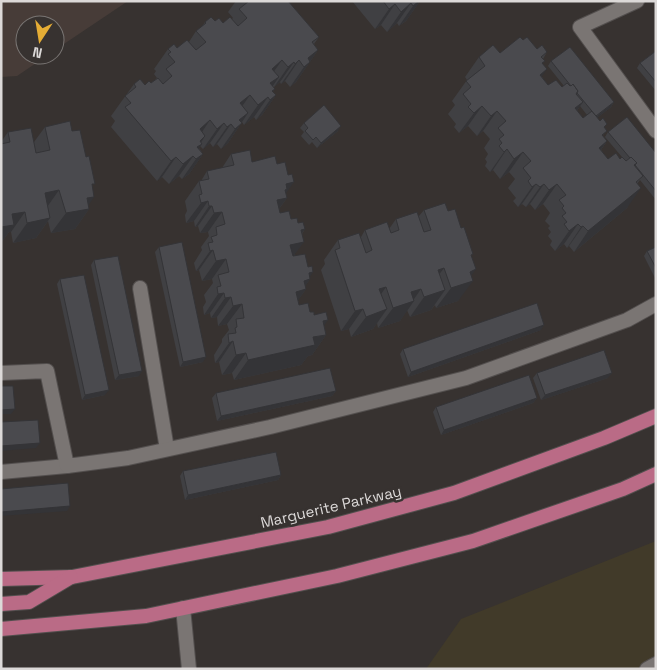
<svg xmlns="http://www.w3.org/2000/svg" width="657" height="670" font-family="'Space Grotesk',sans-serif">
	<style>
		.commercial { fill: #413a29 }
		.built { fill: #473c38 }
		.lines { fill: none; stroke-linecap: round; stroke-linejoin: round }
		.service-casing { stroke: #534f4e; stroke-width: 16 }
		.minor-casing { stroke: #534f4e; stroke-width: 16 }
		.tertiary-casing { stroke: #534f4e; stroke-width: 16 }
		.primary-casing { stroke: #534f4e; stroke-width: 16 }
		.service { stroke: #7a7573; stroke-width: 14 }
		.minor { stroke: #7a7573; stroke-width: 14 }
		.tertiary { stroke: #7a7573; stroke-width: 14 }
		.primary { stroke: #ba6b86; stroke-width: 14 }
		.wall { fill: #404043; fill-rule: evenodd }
		.shaded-wall { fill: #343437 }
		.building { fill: #4a4a4e; stroke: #343437 }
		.labels { text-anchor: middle; stroke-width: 5; stroke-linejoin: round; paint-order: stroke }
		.street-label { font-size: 15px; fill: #dcd9d8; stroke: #373230 }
	</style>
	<rect width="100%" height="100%" fill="#373230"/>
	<path class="commercial" d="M656 541V669H426L461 619Z"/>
	<path class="built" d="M1 1H128L55 50V25H25V55H48L17 76 1 77Z"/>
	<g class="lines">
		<defs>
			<g id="service">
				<path d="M1 472 67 466"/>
				<path d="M183 608 189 669"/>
			</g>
			<g id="minor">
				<path d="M637 1 580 27 656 131"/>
				<path d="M140 288 167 449"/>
				<path d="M1 373 47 371 67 466 128 458 270 427 466 378 627 320 656 304"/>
			</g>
			<path id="tertiary" d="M647 669 656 664"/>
			<g id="primary">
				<path d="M1 579 72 577 328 527 454 493 604 438 656 416"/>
				<path d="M1 604 29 602 71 577"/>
				<path d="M1 629 146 616 337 576 473 541 623 489 656 474"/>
			</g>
		</defs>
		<use href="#service" class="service-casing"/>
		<use href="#minor" class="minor-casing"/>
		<use href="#tertiary" class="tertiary-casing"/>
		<use href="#primary" class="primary-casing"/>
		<use href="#service" class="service"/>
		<use href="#minor" class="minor"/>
		<use href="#tertiary" class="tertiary"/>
		<use href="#primary" class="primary"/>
	</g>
	<g class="wall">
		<path d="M236 1H288L319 37 314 44 318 50 296 82 290 87 285 81 281 84 280 82 274 87 273 92 276 95 262 115 256 120 254 117 244 125 242 122 228 143 221 149 217 144 213 147 210 143 203 149 200 146 199 148 203 154 189 174 182 179 179 176 169 184 162 177 157 181 111 127 115 121 111 116 134 84 145 85 151 83 157 78 154 74 156 71 154 69 168 49 177 48 189 42 196 31 202 27 205 22 215 21 223 23 232 19 233 18 228 12Z"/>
		<path d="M352 1H420L406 21 399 26 397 23 387 32 381 25 375 29Z"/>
		<path d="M523 40 537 49 547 52 543 59 542 77 548 85 562 87 564 86 548 66 551 61 614 102 611 107 597 118 605 128 603 136 607 141 601 150 608 159H620L622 157 605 137 608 132 656 153V200L640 180 637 184 627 208 574 252 569 246 567 248 564 244 555 251 550 245 552 241 548 236 551 232 548 228 550 226 545 221 550 213 543 204 535 210 530 204 526 207 522 204 518 207 513 201 516 198 508 188 515 179 509 172 500 179 493 170 490 172 485 166 487 162 485 159 488 154 484 148 490 139 483 131 477 136 468 126 459 133 454 127 456 124 448 114 455 105 452 101 467 80 465 77 479 57 500 53ZM580 106 587 115 583 118 577 111Z"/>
		<path d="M656 51V91L637 68 640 63Z"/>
		<path d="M304 123 338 131 317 148 312 142 309 145 301 136 304 132 300 128Z"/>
		<path d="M45 127 72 131 92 187 88 205 89 209 75 229 51 233 48 221 36 238 13 243 11 232H9L1 243V142L8 132 34 142Z"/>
		<path d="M231 154 252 162 277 164 287 198 279 209 280 213 298 223 305 229 302 234 294 256 310 277V279L305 286 306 289 298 300 299 305 314 315 324 326 326 335 312 355 308 356 301 365 234 380 232 373 222 375 219 362 215 363 214 355 222 342V339L229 330 227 324 218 326 217 317 211 318 210 313 204 315 203 307 206 302 204 295 213 283 212 279 202 281 199 270 196 271 194 263 202 250 201 247 209 236 208 232 200 233 198 226 195 227 194 221 186 223 185 215 187 211 185 201 199 181H201L207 171 222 168Z"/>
		<path d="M424 210 448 211 461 228 471 257V276L458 301 436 308 435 305 431 310 410 317 407 310 400 321 378 328 377 323 373 329 351 337 349 329 341 331 321 270 325 264 324 260 338 240 361 237 365 230 389 229 396 219 419 216Z"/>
		<path d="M159 247 203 362 180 367 155 252Z"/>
		<path d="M656 247V278H655L644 256 647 251Z"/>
		<path d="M94 260 139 376 115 380 91 265Z"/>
		<path d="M60 279 105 395 82 400 57 284Z"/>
		<path d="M541 330 408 377 400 354 403 349Z"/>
		<path d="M537 373 608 378 541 400 533 378Z"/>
		<path d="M336 391 332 396 217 421 212 398 216 393Z"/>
		<path d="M537 398 533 403 441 435 433 412 436 407Z"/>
		<path d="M183 471 281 475 278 480 185 500 180 476Z"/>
	</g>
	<g class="shaded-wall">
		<path d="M420 1 406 21 399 26 413 6Z"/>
		<path d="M411 3 397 23 387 32 401 12Z"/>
		<path d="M395 4 381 25 375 29 389 9Z"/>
		<path d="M318 50 296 82 290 87 304 67 308 58Z"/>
		<path d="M282 60 268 80 272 69Z"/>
		<path d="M299 60 285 81 281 84 295 64Z"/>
		<path d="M294 62 280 82 274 87 288 67Z"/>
		<path d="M547 69 533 89 540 75Z"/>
		<path d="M279 77 265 97 270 83Z"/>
		<path d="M250 95 236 115 240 103Z"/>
		<path d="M276 95 262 115 256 120 270 100Z"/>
		<path d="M268 97 254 117 244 125 258 105Z"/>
		<path d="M583 102 569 122 575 108Z"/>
		<path d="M614 102 611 107 592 122 596 117Z"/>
		<path d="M482 106 468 126 459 133 474 113Z"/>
		<path d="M497 111 483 131 477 136 491 116Z"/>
		<path d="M248 113 228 143 221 149 235 129 239 120Z"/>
		<path d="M210 120 196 141 200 129Z"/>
		<path d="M224 123 210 143 203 149 217 129Z"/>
		<path d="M231 124 217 144 213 147 227 127Z"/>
		<path d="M341 126 338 131 317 148 321 143Z"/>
		<path d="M205 136 199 146 202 144 179 176 169 184 200 141Z"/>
		<path d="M607 141 593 161 599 148Z"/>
		<path d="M507 149 493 170 490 172 504 152Z"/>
		<path d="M523 152 509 172 500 179 514 159Z"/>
		<path d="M203 154 189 174 182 179 196 159Z"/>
		<path d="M176 157 162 177 157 181 171 161Z"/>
		<path d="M294 182 282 199 287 198 272 218 263 220 286 184Z"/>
		<path d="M536 184 522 204 518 207 532 187Z"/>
		<path d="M544 184 530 204 526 207 540 187Z"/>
		<path d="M557 184 543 204 535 210 549 190Z"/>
		<path d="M641 188 627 208 574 252 588 231Z"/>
		<path d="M59 190 45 210V193Z"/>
		<path d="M94 197 86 209H89L75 229 51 233 66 213 87 198Z"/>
		<path d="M208 201 194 221 186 223 201 203Z"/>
		<path d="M209 206H212L198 226 195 227Z"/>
		<path d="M25 212 11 232H9L1 243V227L12 214Z"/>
		<path d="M222 212 208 232 200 233 214 213Z"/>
		<path d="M50 218 36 238 13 243 27 223Z"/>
		<path d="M578 224 564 244 555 251 569 231Z"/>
		<path d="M583 226 569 246 567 248 581 227Z"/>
		<path d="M305 229 294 244 304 242 289 262 276 265 301 230Z"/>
		<path d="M213 250 199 270 196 271 210 251Z"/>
		<path d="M226 259 212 279 202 281 216 261Z"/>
		<path d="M444 268 429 288 438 270Z"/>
		<path d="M476 269 466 283 473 281 458 301 436 308 451 288 470 272Z"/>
		<path d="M313 272 308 280 310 279 303 290 306 289 292 309 282 312 309 273Z"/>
		<path d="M386 287 372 307 379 289Z"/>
		<path d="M421 289 412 302 414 301 400 321 378 328 393 308 411 292Z"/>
		<path d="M445 290 431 310 410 317 424 297Z"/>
		<path d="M224 293 210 313 204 315 218 294Z"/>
		<path d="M231 297 217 317 211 318 225 298Z"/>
		<path d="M242 304 227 324 218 326 233 306Z"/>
		<path d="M363 309 349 329 341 331 355 311Z"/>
		<path d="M387 309 373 329 351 337 366 317Z"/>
		<path d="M328 320 316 337 326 335 312 355 308 356 301 365 234 380 248 360 323 321Z"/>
		<path d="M544 325 541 330 408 377 411 372Z"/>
		<path d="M233 341 219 362 215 363 229 343Z"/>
		<path d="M246 353 232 373 222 375 236 355Z"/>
		<path d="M206 357 203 362 180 367 183 362Z"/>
		<path d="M142 371 139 376 115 380 119 375Z"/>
		<path d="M612 373 608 378 541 400 545 395Z"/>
		<path d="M109 390 105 395 82 400 85 395Z"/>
		<path d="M336 391 332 396 217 421 221 416Z"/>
		<path d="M537 398 533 403 441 435 444 430Z"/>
		<path d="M15 409 11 414H1V410Z"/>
		<path d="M40 443 36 448 1 451V446Z"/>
		<path d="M281 475 278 480 185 500 188 495Z"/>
		<path d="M70 506 67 511 1 516V512Z"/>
	</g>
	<g class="building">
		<path d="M249 1H288L319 37 312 42 318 50 308 58 310 62 304 67 299 60 295 64 294 62 288 67 282 60 272 69 279 77 270 83 275 89 272 91 276 95 270 100 268 97 258 105 250 95 240 103 248 113 239 120 242 123 235 129 231 124 227 127 224 123 217 129 210 120 200 129 205 136 200 141 202 144 197 147 203 154 196 159 193 156 183 164 176 157 171 161 125 107 131 103 125 96 136 87 134 84 140 79 145 85 149 81 151 83 158 78 163 84 172 76 166 69 175 62 168 54 171 52 168 49 174 44 177 48 187 40 196 50 206 42 196 31 206 23 205 22 211 17 215 21 219 18 223 23 230 17 238 26 247 18 239 9Z"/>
		<path d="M383 1H419L413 6 411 3 401 12 395 4 389 9Z"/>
		<path d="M520 37 523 40 527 37 537 49 542 45 547 52 541 57 545 61 542 63 547 69 540 75 548 85 556 80 562 87 567 83 570 86 573 84 578 91 576 94 583 102 575 108 583 118 592 111 600 121 603 118 607 124 604 127 607 131 602 135 607 141 599 148 608 159 616 153 620 159 622 157 626 161 631 157 637 163 634 165 643 176 636 182 641 188 588 231 583 226 581 227 578 224 569 231 564 224 567 222 562 216 566 213 562 208 564 206 559 200 566 195 557 184 549 190 544 184 540 187 536 184 532 187 528 181 531 178 523 168 531 161 523 152 514 159 507 149 504 152 499 146 502 143 499 139 504 135 498 128 506 121 497 111 491 116 482 106 474 113 468 107 471 104 463 94 471 87 466 81 485 66 479 57 493 45 500 53Z"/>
		<path d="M570 47 614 102 596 116 577 93 578 91 573 84 571 86 551 61Z"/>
		<path d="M656 51V82L640 63Z"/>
		<path d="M324 105 341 126 321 143 316 137 313 140 305 131 308 128 304 123Z"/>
		<path d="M627 117 656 153V191L635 165 637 163 631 157 630 158 608 132Z"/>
		<path d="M70 121 72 131 80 130 86 157 89 156 95 184H92L94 197 87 198 89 209 66 213 59 190 45 193 50 218 27 223 25 212 12 214 14 225 1 227V144L10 142 8 132 31 128 36 153 50 150 45 127Z"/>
		<path d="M250 150 252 162 275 156 277 164 285 162 288 175 292 174 294 182 286 184 287 189 285 190 287 198 277 200 280 213 289 211 291 219 297 218 298 223 303 222 305 229 301 230 304 242 290 245 293 256 305 254 308 267 312 266 313 272 309 273 310 279 304 281 306 289 296 292 299 305 308 303 310 312H314V315L326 312 328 320 323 321 326 335 313 337 315 345 248 360 246 353 236 355 233 341 229 343 228 334 236 333 235 328 237 327 236 319 244 318 242 304 233 306 231 297 225 298 224 293 218 294 217 287 221 286 218 275 229 272 226 259 216 261 213 250 210 251 208 243 213 242 211 237 217 235 216 227 225 224 222 212 214 213 212 206H209L208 201 201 203 199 195 202 194 199 181 209 179 207 171 234 165 231 154Z"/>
		<path d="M445 203 448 211 455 209 461 228 464 227 473 254 471 255 476 269 470 272 473 281 451 288 444 268 438 270 445 290 424 297 421 289 411 292 414 301 393 308 386 287 379 289 387 309 366 317 363 309 355 311 335 250 340 248 338 240 359 233 366 253 372 250 365 230 387 222 391 233 399 230 396 219 417 212 424 232 431 230 424 210Z"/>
		<path d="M182 242 206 357 183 362 159 247Z"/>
		<path d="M656 247V268L647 251Z"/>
		<path d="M118 256 142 371 119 375 94 260Z"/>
		<path d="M84 275 109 390 85 395 60 279Z"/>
		<path d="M537 303 544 325 411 372 403 349Z"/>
		<path d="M604 350 612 373 545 395 537 373Z"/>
		<path d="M330 368 336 391 221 416 216 393Z"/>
		<path d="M529 375 537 398 444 430 436 407Z"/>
		<path d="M1 386H13L15 409 1 410Z"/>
		<path d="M38 420 40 443 1 446V422Z"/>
		<path d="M276 452 281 475 188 495 183 471Z"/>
		<path d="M68 483 70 506 1 512V489Z"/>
	</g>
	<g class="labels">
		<g class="street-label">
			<text transform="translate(331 507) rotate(-13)" y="5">Marguerite Parkway</text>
		</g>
	</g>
	<rect width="657" height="670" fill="none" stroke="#dcd9d8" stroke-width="5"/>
	<g transform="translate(40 40) rotate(192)"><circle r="24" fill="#373230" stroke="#797573"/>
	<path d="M0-4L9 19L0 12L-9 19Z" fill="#e5ad35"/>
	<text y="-8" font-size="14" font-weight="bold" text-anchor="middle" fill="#dcd9d8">N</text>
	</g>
</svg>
